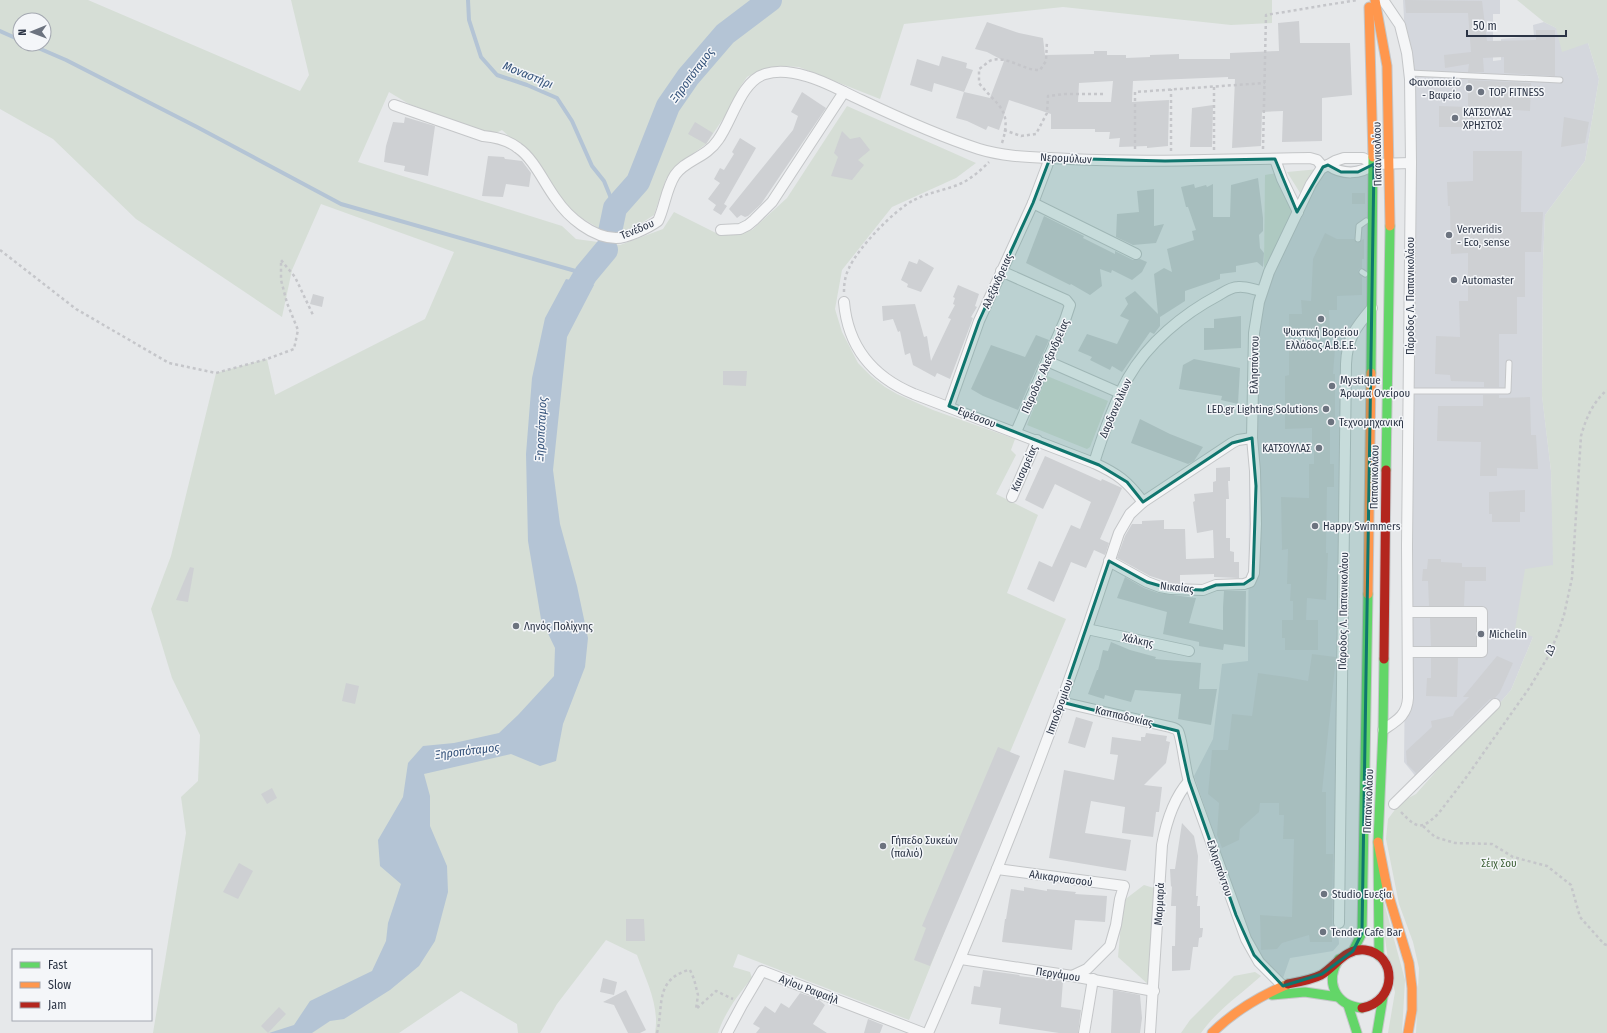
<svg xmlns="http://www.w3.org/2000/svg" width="1607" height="1033" font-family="'Fira Sans Condensed',sans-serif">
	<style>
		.built { fill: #d4d7dd }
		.green { fill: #d6ded6; fill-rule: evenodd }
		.water { fill: #b4c4d5 }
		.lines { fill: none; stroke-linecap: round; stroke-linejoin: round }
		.stream { stroke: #b4c4d5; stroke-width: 4 }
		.river { stroke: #b4c4d5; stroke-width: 24 }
		.building { fill: #ced0d3; fill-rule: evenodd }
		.lane-casing { stroke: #c4c6c8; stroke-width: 7 }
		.street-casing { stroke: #c4c6c8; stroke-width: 12 }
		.fast-casing { stroke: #c4c6c8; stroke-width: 11 }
		.slow-casing { stroke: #c4c6c8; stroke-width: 11 }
		.jam-casing { stroke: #c4c6c8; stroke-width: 11 }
		.path { stroke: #c5c6ca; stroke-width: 2.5; stroke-dasharray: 3 3; stroke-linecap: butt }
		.lane { stroke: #f5f6f7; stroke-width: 5 }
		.street { stroke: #f5f6f7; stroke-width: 10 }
		.fast { stroke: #63d668; stroke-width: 9 }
		.slow { stroke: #ff974d; stroke-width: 9 }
		.jam { stroke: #b3261e; stroke-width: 9 }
		.marked { fill: #0f766e; fill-opacity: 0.2; stroke: #0f766e; stroke-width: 3; stroke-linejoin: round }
		.poi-dot { fill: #6c737f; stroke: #f4f6f9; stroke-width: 1.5 }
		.labels { text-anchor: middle; stroke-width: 3; stroke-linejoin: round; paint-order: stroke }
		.poi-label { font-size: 11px; fill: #2b3445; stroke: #f4f6f9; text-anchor: start }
		.street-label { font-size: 11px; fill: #2b3445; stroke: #f4f6f9 }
		.park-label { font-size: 11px; fill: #3f6138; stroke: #f4f6f9 }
		.water-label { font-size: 12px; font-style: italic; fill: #34527a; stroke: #f4f6f9 }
	</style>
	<rect width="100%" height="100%" fill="#e6e8ea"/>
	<g class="built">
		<path d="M1403 0H1500V14H1493V61L1501 60V39L1534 36 1533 25 1544 22 1588 43 1599 79 1585 161 1545 215 1543 261 1542 395 1551 471 1554 565 1533 637 1511 690 1480 726 1425 782 1417 778 1404 762 1412 74 1405 36Z"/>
		<path d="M1371 164V305L1346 346 1338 924 1339 944 1333 951 1290 958 1283 978 1254 949 1194 776 1213 739 1222 664 1248 661 1250 345 1257 295 1264 268 1319 169Z"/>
	</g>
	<g class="green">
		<path d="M0 0H88L300 91 309 75 291 0H1272V23L1231 25 1063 7 904 24 880 99 799 67 783 66 756 72 747 77 740 87 731 107 706 144 675 167 666 179 654 215 640 224 619 234 607 233 570 211 527 153 502 130 492 135 409 104 389 92 358 162 562 226 576 239 620 245 663 229 674 212 720 235 752 230 787 198 847 106 976 163 956 178 892 207 842 270 835 309 842 332 858 363 871 376 885 387 897 394 933 410 1015 439 1011 450 1016 455 996 494 1038 515 1007 593 1066 619 1010 752 943 935 909 1020 738 954 733 967 750 972 752 978C738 995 725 1012 718 1033H655C660 1006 646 980 637 955L606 940 557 1004 540 1033H518L517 1024 461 991 399 1033H153L186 833 181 797 198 781 200 735 172 678 151 609 171 556 216 373 267 359 275 395 425 319 454 252 321 204 292 270 282 317 136 219 53 139 0 109ZM20 20H44V44H20Z"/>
		<path d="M1517 0H1607V1033H1416L1419 968 1413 942 1399 904 1386 839 1388 819 1394 811 1397 804 1416 794 1446 760 1480 726 1511 690 1533 637 1515 629 1525 569 1553 565 1551 471 1542 396 1543 261 1545 215 1585 161 1599 79 1588 43 1562 52 1556 28 1544 22Z"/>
		<path d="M1319 169 1302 196 1287 172Z"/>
		<path d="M1277 173 1296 212 1264 268 1265 175Z"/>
		<path d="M1047 376 1108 401 1090 447 1087 449 1027 425Z"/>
		<path d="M1144 885 1157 889 1150 986 1118 957 1123 901Z"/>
		<path d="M1384 902 1405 980 1402 1033H1388L1395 992 1389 967 1382 916Z"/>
		<path d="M1255 972 1261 976C1240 995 1217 1010 1201 1033H1181L1190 1020 1234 976Z"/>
	</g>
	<path class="water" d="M566 279 594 285 567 337 553 470 560 524 577 586 588 638 585 667 563 724 556 761 540 766 511 754 424 774 430 796V826L447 866 448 892 435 941 419 966 390 990 344 1019 330 1021 312 1033H269L294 1025 310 1001 372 971 386 941 388 923 401 884 380 866 378 840 403 797 408 763 423 746 454 743 499 733 518 715 554 676 555 648 541 619 528 541 526 454 532 378 545 318Z"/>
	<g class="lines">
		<g class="stream">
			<path d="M468 0 469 20 481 57 497 75 527 85 557 98 572 121 592 166 604 181 615 208"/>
			<path d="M0 31 20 40"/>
			<path d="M29 44 66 60 197 127 341 204 586 274"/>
		</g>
		<g class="river">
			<path d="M610 232 615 208 638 182 668 106 688 77 725 34 770 0"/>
			<path d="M565 310 586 274 606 250"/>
		</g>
	</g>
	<g class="building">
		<path d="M1405 0 1482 1 1487 41 1536 40V30H1555V76L1504 73V57L1483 58 1484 72H1468L1469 64 1445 68 1444 55 1471 52 1468 13H1406Z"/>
		<path d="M1299 21 1300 43H1350L1352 95 1322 98V141L1282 142 1283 111 1262 112 1261 146 1232 148 1235 79H1228V77L1133 81 1132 102 1169 100 1168 146 1147 148V146L1119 147 1120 138 1109 139 1110 132H1095V129H1051V114L1009 100 999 130 988 126 986 130 967 121 956 118 964 92 990 98 1004 61 987 52 975 49 987 22 1019 33 1043 38 1045 55 1094 54V51H1107V55H1126V58L1150 57V55L1179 54V59H1230V53L1279 51 1278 23ZM1113 81 1111 102H1078L1079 83Z"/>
		<path d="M942 56 967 63 966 68 973 70 964 92 934 83 932 92 910 85 917 59 939 66Z"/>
		<path d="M1468 80 1531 83 1530 111 1488 108 1489 127H1439V106L1468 107Z"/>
		<path d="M802 92 826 108 761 204 748 216 745 217 741 215 737 218 729 209 793 130 798 116 791 112Z"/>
		<path d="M1213 105 1212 147H1190L1192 108Z"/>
		<path d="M405 117 435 126 428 176 404 171 405 166 384 162 386 146 393 122 404 123Z"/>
		<path d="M1564 117 1589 122 1585 143 1561 147Z"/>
		<path d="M695 122 713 133 706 144 688 134Z"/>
		<path d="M842 131 850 139 860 137 870 150 858 160 864 165 852 180 831 176 838 157 834 153Z"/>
		<path d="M740 138 756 148 724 204 727 206 721 215 713 210 716 205 708 199 720 183 714 179 720 168 724 170 734 154 732 152Z"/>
		<path d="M1473 151H1522L1521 212H1543L1541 252H1525V297H1517V334H1499V387H1484V382L1451 381 1450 375 1435 374 1436 336 1460 337 1459 301H1468V253L1451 254 1450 206H1448L1447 182 1473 181Z"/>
		<path d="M488 156 504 157 505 159 522 161 531 173 529 187 506 184 503 197 482 196Z"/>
		<path d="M1258 178 1263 218V231L1259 235 1260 248 1264 253 1263 267 1257 262 1236 266V272L1220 274V279L1185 291V301L1160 317V326L1154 334 1150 332 1122 372 1112 366 1110 370 1090 360 1092 357 1078 351 1087 334 1117 344 1129 320 1120 316 1128 304 1125 298 1135 291 1158 314 1154 274 1164 268 1172 272 1167 249 1194 240 1192 231 1196 230 1188 207H1186L1181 187 1194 184 1195 188 1206 185 1207 187 1213 184V217H1230L1231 185Z"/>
		<path d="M1154 189V226L1164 224 1156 243 1133 245 1116 237 1117 214 1139 212 1137 191Z"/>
		<rect x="1352" y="193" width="13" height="11"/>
		<path d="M1044 216 1084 236 1083 238 1115 254V251L1133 260 1140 259 1147 262 1142 272 1132 280 1112 270 1111 273 1100 269 1102 286 1090 295 1071 284 1070 285 1026 263Z"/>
		<path d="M1325 233 1337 239H1354L1357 243 1364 239V259H1362V268L1359 269 1358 272 1362 277V295L1337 296V310H1329L1330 329 1289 331V314H1302L1301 300 1311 301 1313 259Z"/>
		<path d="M919 259 934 268 921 292 907 287 908 284 901 280 909 261 917 264Z"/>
		<path d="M958 285 979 294 975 306 977 307 971 317 973 318 950 379 937 373 935 377 913 365 910 353 905 355 900 331 898 332 893 319 883 321 882 306 915 304 924 337 927 336 931 361 951 319 948 318 955 305 953 304 955 298 953 297Z"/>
		<path d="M313 294 324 297 322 307 310 304Z"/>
		<path d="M1241 316V348L1204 350V328H1214V319Z"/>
		<path d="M1036 335 1049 340 1018 410 983 396 971 389 991 345 1025 357Z"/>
		<path d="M1335 349 1333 374H1335V426H1330V464H1334V487H1327L1326 553H1328L1326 600 1307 598 1306 620H1318V650H1285V638H1282V620H1293V601H1290L1291 584H1287L1288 549 1282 550 1281 497 1309 498V464H1314V444H1312V428L1285 429V376L1289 375V350Z"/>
		<path d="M1194 359 1240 368 1238 404 1221 400 1222 396 1179 389 1183 365Z"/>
		<path d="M723 371H747L746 386 723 385Z"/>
		<path d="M1483 395H1499V398L1530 397 1531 435H1536L1538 469 1497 468V476H1480L1481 442 1437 441 1438 406H1483Z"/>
		<path d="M1140 419 1170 434 1203 447 1194 461 1188 464 1131 443Z"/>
		<path d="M1045 456 1101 481 1102 479 1122 488 1100 539 1109 543 1105 555 1094 550 1086 568 1071 562 1054 602 1027 589 1039 561 1052 567 1071 525 1080 529 1091 502 1055 484 1043 509 1025 500Z"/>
		<path d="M1230 467V481H1228L1229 499H1226V538H1230V551L1234 552V562H1239V578L1214 577V574L1180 575V583H1172L1150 576 1117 558 1125 536 1132 524H1142V521L1164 520V529H1185L1186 559 1214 558 1213 530 1197 533 1193 502 1195 501 1194 494 1213 492V482L1216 481V468Z"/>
		<path d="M1525 490V512H1520V522H1492V514H1489V492Z"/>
		<path d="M1428 559H1441V562L1462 563V567H1486V581H1465L1464 606H1429L1428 581H1422L1423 569H1427Z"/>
		<path d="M190 567 194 568 188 602 176 600Z"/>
		<path d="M1125 577 1144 588 1158 593 1196 598 1189 623 1223 630V607L1224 591H1246L1245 647 1224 644 1223 650 1199 646V642L1163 634 1167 612 1117 598Z"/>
		<path d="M1430 618H1476V646H1431Z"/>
		<path d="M1111 642 1130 650 1156 657 1155 659 1201 663 1199 689H1217L1211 725 1178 719 1181 694 1135 690 1131 702 1105 695 1104 699 1088 694 1097 670H1098L1103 650 1108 651Z"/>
		<path d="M1312 654 1336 657 1322 792H1326V854H1333L1332 942H1310L1309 935 1282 943 1277 949 1261 950 1260 915 1292 917 1294 839H1283L1284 815H1279V803H1260L1259 812 1240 829 1239 840 1222 848 1217 835 1219 803 1208 794 1212 750H1228L1232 714 1252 716 1258 673 1287 677 1308 681Z"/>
		<path d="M1497 656 1513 663 1500 692 1495 698 1490 699 1416 773 1407 764 1406 751 1432 727 1431 721 1453 716 1455 711 1469 697H1463Z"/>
		<path d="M1431 658H1458L1457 697 1426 696 1427 678H1431Z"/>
		<path d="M346 683 359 686 355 704 342 701Z"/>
		<path d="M1076 717 1093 722 1085 748 1068 743Z"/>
		<path d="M1146 733 1167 736 1166 741 1170 742 1166 763 1144 785 1162 787 1159 812H1156L1153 837 1122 833 1125 807 1091 801 1085 833 1131 840 1126 871 1049 858 1064 770 1114 780 1118 755 1110 754 1112 737 1141 741V737H1145Z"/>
		<path d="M998 747 1020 756 930 966 914 960 926 928 922 926Z"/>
		<path d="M272 788 277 798 267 804 261 794Z"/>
		<path d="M1182 823 1194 836 1198 856 1196 896H1198L1197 906H1200V928H1203L1202 937 1199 938 1198 947H1193L1190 970 1172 971V946H1175L1176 906H1171L1172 886 1171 887 1170 869H1175Z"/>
		<path d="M239 863 253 871 238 899 223 892Z"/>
		<path d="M1024 887 1047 891V889L1076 892 1075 894 1107 896 1105 922 1075 920 1072 950 1002 942 1005 919H1006L1011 889 1024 891Z"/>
		<path d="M626 919H644L645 941H626Z"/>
		<path d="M983 970 1020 975 1019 976 1063 981 1061 1007 1081 1010 1078 1033H1059L999 1024 1001 1008 971 1004 974 986 980 987Z"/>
		<path d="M603 978 617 982 614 995 600 992Z"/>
		<path d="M626 990 646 1030 640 1033H628L614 1005 603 1002Z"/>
		<path d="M1113 990 1140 995 1142 1018 1140 1033H1111Z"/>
		<path d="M800 993 818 999 825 1005 813 1024 827 1033H756L760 1028 753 1024 765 1006 775 1013 781 1003 789 1008Z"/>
		<path d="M279 1007 286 1014 268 1033 261 1026Z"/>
		<path d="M868 1019 883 1025 880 1033H864Z"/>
	</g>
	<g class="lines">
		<defs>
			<g id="lane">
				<path d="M1410 73 1560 80"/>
				<path d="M1358 239 1359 226 1366 221"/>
				<path d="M1362 272 1365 274"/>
				<path d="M1409 391H1508L1509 363"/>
			</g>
			<g id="street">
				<path d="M394 105 483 136C495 137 508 140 518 148 534 159 544 183 556 199 568 217 593 238 616 238 627 238 648 228 658 221 665 206 666 189 675 175 685 160 706 158 718 140 732 121 741 81 765 74 777 70 793 72 806 76 825 81 843 92 861 100 899 118 939 136 979 149 1008 158 1039 157 1069 159 1149 163 1230 159 1310 158L1317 160 1323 167"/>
				<path d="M1275 159 1282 179 1298 212"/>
				<path d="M1328 165C1342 175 1360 175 1374 164"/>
				<path d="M1033 203 1136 254"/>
				<path d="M721 230 740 229 748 225 754 220 772 202 844 92"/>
				<path d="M1001 271 1066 300 1070 305 1065 320 1016 432"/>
				<path d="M844 302C848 348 873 377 914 394L1094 463C1118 474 1127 481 1143 502"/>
				<path d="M1047 361 1120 393"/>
				<path d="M949 406 979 321 1033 203 1050 158"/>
				<path d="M1094 463C1103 434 1113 405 1128 378 1148 343 1183 314 1219 295 1224 292 1231 287 1238 287 1246 286 1254 290 1262 291"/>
				<path d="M1012 497 1037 440"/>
				<path d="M1109 561 1147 582 1160 587 1171 589 1203 590 1216 585 1244 584 1250 582 1254 573 1256 524 1255 471 1252 438 1254 333 1259 302 1269 272 1311 184 1321 169 1335 161 1344 158H1363L1374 164 1411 163"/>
				<path d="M1408 612H1482V652H1408"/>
				<path d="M1087 629 1189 651"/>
				<path d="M1061 702 1170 727C1173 728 1176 728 1178 731 1182 737 1185 771 1189 781L1246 939 1259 962 1283 986"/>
				<path d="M1383 730C1396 721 1407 716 1408 698L1407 546 1411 163 1410 79 1407 53 1400 25 1383 0"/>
				<path d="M1394 804 1495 704"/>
				<path d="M997 869 1124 886 1120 899 1116 925 1110 946 1087 969 1072 976"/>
				<path d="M1339 923 1346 364C1347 338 1356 327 1372 308"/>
				<path d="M961 959 1072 976 1154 991"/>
				<path d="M727 1033 742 1005 762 971 923 1033"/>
				<path d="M928 1033C976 924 1020 814 1061 702 1082 646 1100 589 1119 533L1130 514 1143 502 1232 443 1238 440 1252 438"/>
				<path d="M1084 1033 1093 979"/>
				<path d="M1150 1033 1162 845C1166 823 1173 799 1189 781"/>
			</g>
			<g id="fast">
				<path d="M1371 373 1373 157"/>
				<path d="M1386 470 1390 226"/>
				<path d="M1353 951 1362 933 1368 594"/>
				<path d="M1379 956 1378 842 1383 730 1384 659"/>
				<path d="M1339 959C1325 981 1334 1005 1362 1008"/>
				<path d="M1272 995 1305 992 1338 997"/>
				<path d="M1348 1005 1357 1033"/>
				<path d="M1377 1033 1383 997"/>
			</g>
			<g id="slow">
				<path d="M1375 0 1387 66 1390 226"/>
				<path d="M1369 7 1373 157"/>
				<path d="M1368 594 1371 373"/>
				<path d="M1378 842 1388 893 1409 963 1412 988V1010L1408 1033"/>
				<path d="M1212 1033C1234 1011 1260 996 1288 984"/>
			</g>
			<g id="jam">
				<path d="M1384 659 1386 470"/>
				<path d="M1288 984C1299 982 1311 980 1321 975 1336 966 1345 948 1365 950 1397 954 1398 1001 1362 1008"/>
			</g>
		</defs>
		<use href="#lane" class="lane-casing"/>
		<use href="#street" class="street-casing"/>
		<use href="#fast" class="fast-casing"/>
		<use href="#slow" class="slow-casing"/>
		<use href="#jam" class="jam-casing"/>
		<g class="path">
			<path d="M1214 87V150"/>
			<path d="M1004 130 1021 136 1036 134 1047 113 1048 96 1065 94H1106"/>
			<path d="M1002 143C1013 109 997 106 979 83V69C983 67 988 61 992 60 1009 56 1024 71 1040 70L1046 61 1047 41"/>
			<path d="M1135 149V92L1265 83"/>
			<path d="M1263 149 1266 15 1357 0"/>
			<path d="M1171 151V89"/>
			<path d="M0 250 76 309 169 363 216 373 267 359 294 349 298 330 287 303 281 280V260L295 277 313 315"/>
			<path d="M844 292C844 284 845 276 849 268 858 248 894 210 914 200 929 192 947 190 962 183 972 178 981 170 989 162"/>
			<path d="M1401 812C1417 829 1421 830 1438 814L1465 779 1530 687 1549 655 1558 633 1564 615 1572 578 1581 436C1586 418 1593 402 1607 390"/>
			<path d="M1423 826 1435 837 1455 843 1492 844 1513 857 1547 866 1571 885 1580 917 1604 944 1607 945"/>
			<path d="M657 1033C664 1006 654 981 688 970H690L694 979 698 995 696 1009 716 991 733 999"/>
		</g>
		<use href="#lane" class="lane"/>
		<use href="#street" class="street"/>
		<use href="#fast" class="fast"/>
		<use href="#slow" class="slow"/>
		<use href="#jam" class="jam"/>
	</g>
	<path class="marked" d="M1050 158 1165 161 1275 159 1297 212 1323 167 1328 165 1341 172H1358L1374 164 1362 933 1353 951 1322 974 1283 986 1254 955 1236 915 1189 781 1178 731 1061 702 1109 561 1147 582 1171 589 1203 590 1216 585 1244 584 1253 578 1256 486 1252 438 1232 443 1143 502 1127 482 1099 465 949 406 979 321 1033 203Z"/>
	<g class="poi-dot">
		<circle cx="1469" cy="88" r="4"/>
		<circle cx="1481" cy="92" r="4"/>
		<circle cx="1455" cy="118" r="4"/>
		<circle cx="1449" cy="235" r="4"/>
		<circle cx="1454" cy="280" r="4"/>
		<circle cx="1321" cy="319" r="4"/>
		<circle cx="1332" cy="386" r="4"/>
		<circle cx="1326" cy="409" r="4"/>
		<circle cx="1331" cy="422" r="4"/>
		<circle cx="1319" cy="448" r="4"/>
		<circle cx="1315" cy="526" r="4"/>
		<circle cx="516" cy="626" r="4"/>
		<circle cx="1481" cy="634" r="4"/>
		<circle cx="883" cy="846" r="4"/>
		<circle cx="1324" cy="894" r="4"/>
		<circle cx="1323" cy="932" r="4"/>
	</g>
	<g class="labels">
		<g class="poi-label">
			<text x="1461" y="86" text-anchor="end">Φανοποιείο<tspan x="1461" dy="13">- Βαφείο</tspan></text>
			<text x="1489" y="96">TOP FITNESS</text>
			<text x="1463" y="116">ΚΑΤΣΟΥΛΑΣ<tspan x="1463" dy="13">ΧΡΗΣΤΟΣ</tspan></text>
			<text x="1457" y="233">Ververidis<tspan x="1457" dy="13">- Eco, sense</tspan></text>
			<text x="1462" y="284">Automaster</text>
			<text x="1321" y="336" text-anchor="middle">Ψυκτική Βορείου<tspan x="1321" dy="13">Ελλάδος Α.Β.Ε.Ε.</tspan></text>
			<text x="1340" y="384">Mystique<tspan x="1340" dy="13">Άρωμα Ονείρου</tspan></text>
			<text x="1318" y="413" text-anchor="end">LED.gr Lighting Solutions</text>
			<text x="1339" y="426">Τεχνομηχανική</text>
			<text x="1311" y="452" text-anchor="end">ΚΑΤΣΟΥΛΑΣ</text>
			<text x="1323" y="530">Happy Swimmers</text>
			<text x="524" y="630">Ληνός Πολίχνης</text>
			<text x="1489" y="638">Michelin</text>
			<text x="891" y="844">Γήπεδο Συκεών<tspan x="891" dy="13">(παλιό)</tspan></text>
			<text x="1332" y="898">Studio Ευεξία</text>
			<text x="1331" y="936">Tender Cafe Bar</text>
		</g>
		<g class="street-label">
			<text transform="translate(1377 154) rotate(-91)" y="4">Παπανικολάου</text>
			<text transform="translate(1066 158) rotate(3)" y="4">Νερομύλων</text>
			<text transform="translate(637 229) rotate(-23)" y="4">Τενέδου</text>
			<text transform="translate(997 281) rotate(-66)" y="4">Αλεξάνδρειας</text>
			<text transform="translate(1410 296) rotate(-90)" y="4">Πάροδος Λ. Παπανικολάου</text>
			<text transform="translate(1254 365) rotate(-89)" y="4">Ελλησπόντου</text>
			<text transform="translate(1045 366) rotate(-66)" y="4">Πάροδος Αλεξανδρείας</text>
			<text transform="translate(1115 408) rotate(-66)" y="4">Δαρδανελλίων</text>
			<text transform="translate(977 417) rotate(21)" y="4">Εφέσσου</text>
			<text transform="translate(1024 468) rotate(-66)" y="4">Καισαρείας</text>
			<text transform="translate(1374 477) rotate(-89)" y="4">Παπανικολάου</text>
			<text transform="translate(1177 587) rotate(6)" y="4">Νικαίας</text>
			<text transform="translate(1343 611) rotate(-89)" y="4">Πάροδος Λ. Παπανικολάου</text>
			<text transform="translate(1138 640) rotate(12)" y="4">Χάλκης</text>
			<text transform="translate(1550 650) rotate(-66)" y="4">Δ3</text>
			<text transform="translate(1059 707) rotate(-70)" y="4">Ιπποδρομίου</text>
			<text transform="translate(1124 716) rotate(13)" y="4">Καππαδοκίας</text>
			<text transform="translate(1368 801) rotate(-88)" y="4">Παπανικολάου</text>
			<text transform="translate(1220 868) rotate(71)" y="4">Ελλησπόντου</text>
			<text transform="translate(1061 878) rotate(8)" y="4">Αλικαρνασσού</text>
			<text transform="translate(1159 904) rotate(-87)" y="4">Μαρμαρά</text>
			<text transform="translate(1058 974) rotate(9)" y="4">Περγάμου</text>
			<text transform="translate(809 989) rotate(21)" y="4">Αγίου Ραφαήλ</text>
		</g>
		<g class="park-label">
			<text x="1499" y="867">Σέιχ Σου</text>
		</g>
		<g class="water-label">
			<text transform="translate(528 75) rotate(22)" y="4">Μοναστήρι</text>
			<text transform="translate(692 75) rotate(-53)" y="4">Ξηροπόταμος</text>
			<text transform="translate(541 429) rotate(-87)" y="4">Ξηροπόταμος</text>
			<text transform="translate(467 751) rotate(-7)" y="4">Ξηροπόταμος</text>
		</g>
	</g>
	<rect x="12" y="949" width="140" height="72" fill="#f4f6f9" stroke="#a4a8b1"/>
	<rect x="20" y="962" width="20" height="6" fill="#63d668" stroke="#a4a8b1"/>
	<text x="48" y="969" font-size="12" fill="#2b3445">Fast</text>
	<rect x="20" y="982" width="20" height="6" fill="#ff974d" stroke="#a4a8b1"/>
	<text x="48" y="989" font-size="12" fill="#2b3445">Slow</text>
	<rect x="20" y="1002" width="20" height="6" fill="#b3261e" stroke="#a4a8b1"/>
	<text x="48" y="1009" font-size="12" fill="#2b3445">Jam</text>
	<g transform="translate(32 32) rotate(269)"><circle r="19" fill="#f4f6f9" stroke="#a4a8b1"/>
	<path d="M0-3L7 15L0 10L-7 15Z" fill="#6c737f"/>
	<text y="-6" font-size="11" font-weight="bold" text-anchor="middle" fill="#2b3445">N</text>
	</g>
	<path d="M1467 30v6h99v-6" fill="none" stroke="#2b3445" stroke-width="2"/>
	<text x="1473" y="30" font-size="12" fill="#2b3445" stroke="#f4f6f9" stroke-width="3" paint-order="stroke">50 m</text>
</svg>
